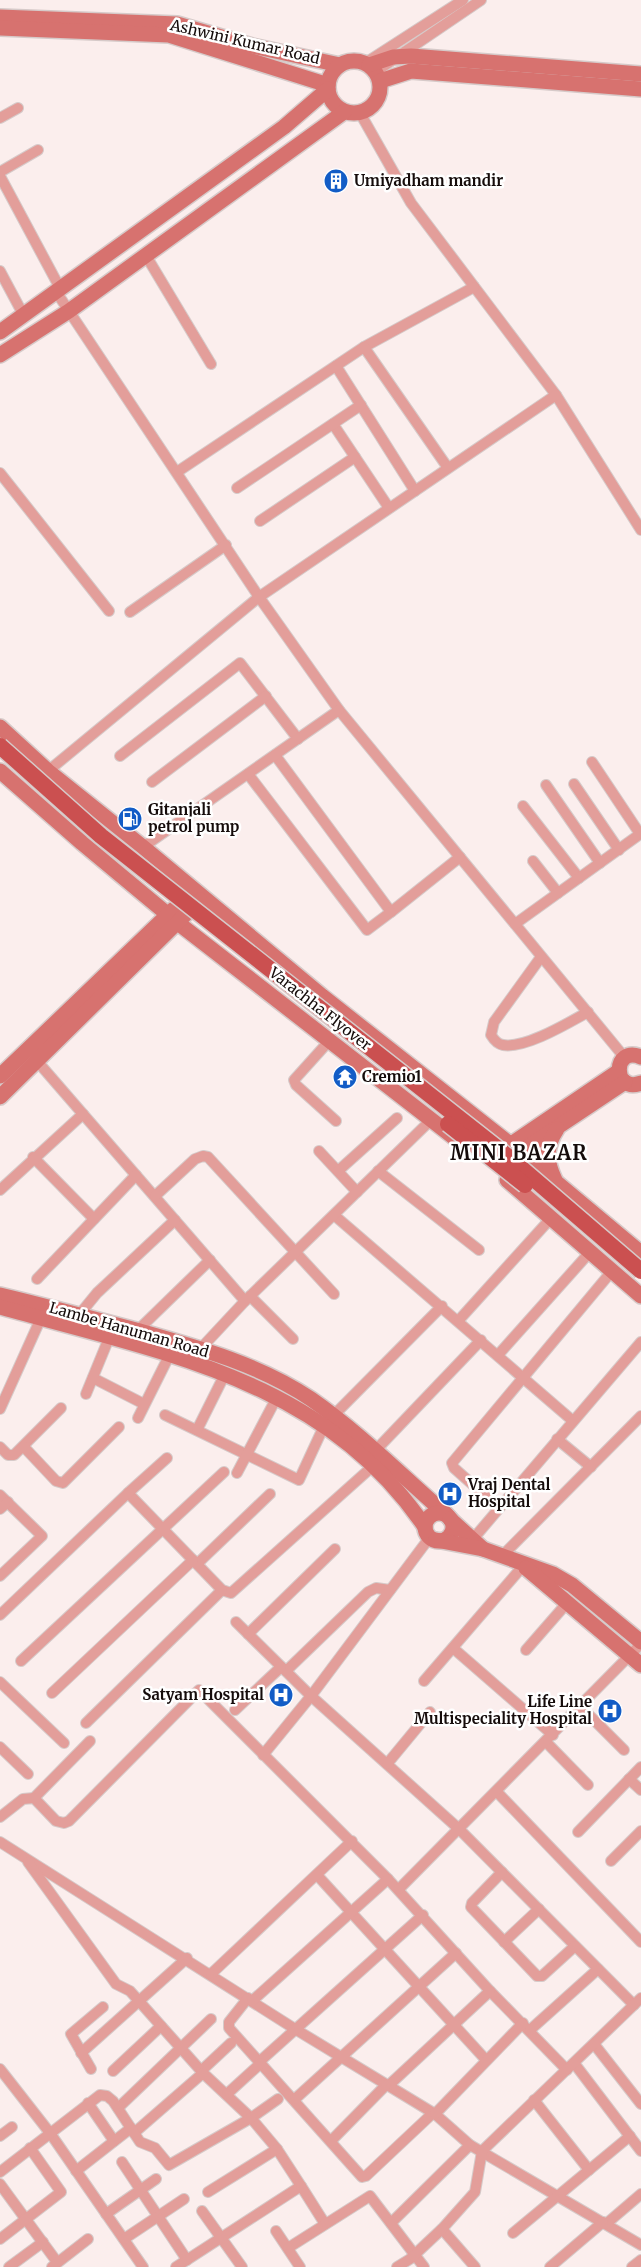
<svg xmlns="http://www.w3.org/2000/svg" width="641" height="2267" font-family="Merriweather,serif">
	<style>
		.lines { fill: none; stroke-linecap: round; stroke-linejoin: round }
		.street-casing { stroke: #d6cac9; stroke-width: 12 }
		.secondary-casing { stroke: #d6cac9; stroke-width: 18 }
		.street { stroke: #e39e9a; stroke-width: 10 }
		.secondary { stroke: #d7726f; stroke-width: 15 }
		.primary-bridge-casing { stroke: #d6cac9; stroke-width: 19; stroke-linecap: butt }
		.primary-bridge { stroke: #cb5050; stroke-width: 16 }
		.labels { text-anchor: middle; stroke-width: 5; stroke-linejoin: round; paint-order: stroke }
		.street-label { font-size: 15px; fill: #150c0b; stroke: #fff }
		.poi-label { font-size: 15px; font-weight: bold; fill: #150c0b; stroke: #fff; text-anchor: start }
		.district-label { font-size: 20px; font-weight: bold; letter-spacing: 1px; fill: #150c0b; stroke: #fff }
	</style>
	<rect width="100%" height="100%" fill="#fbeeed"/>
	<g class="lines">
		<defs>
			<g id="street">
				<path d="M370 60 463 0"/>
				<path d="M375 72 481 0"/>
				<path d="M360 113 411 203 556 395 641 530"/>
				<path d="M0 118 18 108"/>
				<path d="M0 172 38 150"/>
				<path d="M0 176 61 290"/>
				<path d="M145 254 211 364"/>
				<path d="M0 271 24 316"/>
				<path d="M57 293 259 597 339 710 625 1058"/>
				<path d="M364 347 474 287"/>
				<path d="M336 366 415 491"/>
				<path d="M333 424 389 508"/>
				<path d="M177 472 364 347 448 468"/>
				<path d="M0 473 109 611"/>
				<path d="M237 488 361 405"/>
				<path d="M260 521 355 457"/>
				<path d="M130 612 226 545"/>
				<path d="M275 755 391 912 460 857"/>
				<path d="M120 756 240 663 298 739"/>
				<path d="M48 771 259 597 556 395"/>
				<path d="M248 774 367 930 391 912"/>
				<path d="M152 782 266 696"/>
				<path d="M574 784 619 850"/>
				<path d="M546 785 600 863"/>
				<path d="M523 806 579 878"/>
				<path d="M143 847 339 710"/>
				<path d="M533 861 558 893"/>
				<path d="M515 924 640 834 592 762"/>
				<path d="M541 957 494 1022 491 1035C494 1040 497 1044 503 1045 525 1049 568 1023 588 1012"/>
				<path d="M330 1040 294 1080 296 1085 336 1121"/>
				<path d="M37 1061 245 1301"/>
				<path d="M319 1151 357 1192"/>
				<path d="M33 1157 94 1219"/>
				<path d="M338 1171 397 1118"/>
				<path d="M378 1171 479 1250"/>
				<path d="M0 1190 83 1114"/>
				<path d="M155 1196 195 1159 203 1156 208 1157 334 1294"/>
				<path d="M334 1215 573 1421"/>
				<path d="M37 1279 136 1175"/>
				<path d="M250 1296 293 1339"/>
				<path d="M79 1315 97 1293 175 1220"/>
				<path d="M459 1320 552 1217"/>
				<path d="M137 1331 210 1260"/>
				<path d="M200 1355 204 1345 245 1301 432 1119"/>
				<path d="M498 1355 590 1252"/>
				<path d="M93 1378 144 1404"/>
				<path d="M86 1394 109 1338"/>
				<path d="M0 1409 41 1318"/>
				<path d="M165 1415 299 1480 324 1426"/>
				<path d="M333 1416 442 1306"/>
				<path d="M138 1418 170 1354"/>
				<path d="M197 1430 225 1374"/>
				<path d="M557 1439 591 1467"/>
				<path d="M0 1447 8 1455H14L61 1408"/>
				<path d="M24 1447 56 1481 63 1483 119 1427"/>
				<path d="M375 1451 481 1340"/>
				<path d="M237 1473 277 1397"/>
				<path d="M128 1493 222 1590 231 1593 373 1466"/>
				<path d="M0 1495 42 1536 0 1576"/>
				<path d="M499 1508 454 1468 452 1463 612 1271"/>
				<path d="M0 1509 8 1502"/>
				<path d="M473 1539 641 1342"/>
				<path d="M502 1556 641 1416"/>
				<path d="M197 1564 270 1494"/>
				<path d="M0 1615 128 1493 167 1458"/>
				<path d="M236 1622 311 1696 459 1829 634 2005"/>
				<path d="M248 1634 335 1549"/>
				<path d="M453 1648 553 1735"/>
				<path d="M526 1650 567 1603"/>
				<path d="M21 1661 224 1472"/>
				<path d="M286 1671 368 1592 376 1588 390 1590"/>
				<path d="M424 1681 523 1566"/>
				<path d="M0 1682 64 1743"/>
				<path d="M52 1693 193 1560"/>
				<path d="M581 1707 624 1750"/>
				<path d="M235 1710 281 1667"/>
				<path d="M86 1723 222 1590"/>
				<path d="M546 1742 588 1785"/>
				<path d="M0 1747 28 1774"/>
				<path d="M263 1755 311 1696 430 1537"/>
				<path d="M387 1764 430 1712"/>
				<path d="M629 1779 641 1790"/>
				<path d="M497 1792 641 1942"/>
				<path d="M34 1798 90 1741"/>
				<path d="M0 1817 23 1799 34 1798 56 1821 64 1823 69 1821 199 1690 388 1879 490 1991 567 2070"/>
				<path d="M578 1832 641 1767"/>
				<path d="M0 1842 295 2029 435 2114 470 2145 641 2245"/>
				<path d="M611 1861 641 1831"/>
				<path d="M28 1862 116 1984 130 1991 203 2073 251 2118 277 2149 301 2186 176 2267"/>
				<path d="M502 1872 472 1903 471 1907 537 1976H542L575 1946"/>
				<path d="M317 1875 486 2060"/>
				<path d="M399 1889 641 1644"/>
				<path d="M504 1942 539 1909"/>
				<path d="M211 1974 352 1841"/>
				<path d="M248 1998 229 2022V2028L362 2177 366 2176 433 2113"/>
				<path d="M252 2001 388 1879"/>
				<path d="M530 2030 598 1969"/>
				<path d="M594 2044 641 2104"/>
				<path d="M81 2053 187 1958"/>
				<path d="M259 2062 423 1915"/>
				<path d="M574 2063 641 2151"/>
				<path d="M0 2069 50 2133 143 2267"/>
				<path d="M91 2069 71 2034 103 2007"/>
				<path d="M113 2071 161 2026"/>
				<path d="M201 2071 231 2043"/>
				<path d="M388 2086 490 1991"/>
				<path d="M227 2094 261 2063"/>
				<path d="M295 2099 456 1953"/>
				<path d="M534 2100 589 2170"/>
				<path d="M88 2103 114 2141"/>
				<path d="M118 2108 211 2019"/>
				<path d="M435 2114 523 2023"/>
				<path d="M134 2133 203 2073"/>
				<path d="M0 2136 12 2127"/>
				<path d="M331 2141 386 2085"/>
				<path d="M122 2162 187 2260"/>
				<path d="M76 2171 131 2128"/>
				<path d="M0 2172 100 2095 107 2096 113 2101 140 2142 155 2148 169 2165 251 2118 278 2099"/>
				<path d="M0 2184 57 2262"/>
				<path d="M301 2186 325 2224"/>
				<path d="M208 2192 277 2149"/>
				<path d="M202 2211 242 2267"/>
				<path d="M106 2214 156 2179"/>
				<path d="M391 2223 470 2145"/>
				<path d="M606 2224 641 2194"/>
				<path d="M442 2229 475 2267"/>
				<path d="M276 2231 300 2267"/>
				<path d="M513 2233 630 2136"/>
				<path d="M0 2239 61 2192 30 2148"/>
				<path d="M124 2239 184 2199"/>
				<path d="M288 2248 370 2196 424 2267"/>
				<path d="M9 2267 43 2242"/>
				<path d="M52 2267 88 2239"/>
				<path d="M397 2267 410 2259 442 2229 475 2192 482 2151 641 1998"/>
				<path d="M550 2267 603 2222"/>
				<path d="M632 2267 641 2260"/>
			</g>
			<g id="secondary">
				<path d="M0 17 177 24 252 46 340 65"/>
				<path d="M0 28 169 35 328 85"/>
				<circle cx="354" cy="87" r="26"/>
				<path d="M369 65 393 57 411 56 641 74"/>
				<path d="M380 81 411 71 641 89"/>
				<path d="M0 332 284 127 328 89"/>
				<path d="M0 355 69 311 344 112"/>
				<path d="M0 727 48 771 143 847 322 996 520 1152 641 1253"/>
				<path d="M0 771 82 843 178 923 456 1139"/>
				<path d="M641 1057C612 1045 612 1094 641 1083"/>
				<path d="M0 1076 174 909"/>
				<path d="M0 1097 200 900"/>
				<path d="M504 1149 619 1071"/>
				<path d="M514 1156 625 1082"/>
				<path d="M507 1180 641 1296"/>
				<path d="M555 1180C546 1161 545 1147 557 1129"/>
				<path d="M0 1295C46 1306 91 1318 136 1330 196 1347 259 1364 311 1399 360 1433 402 1476 447 1515"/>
				<path d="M0 1307C160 1352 325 1379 425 1527"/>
				<circle cx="439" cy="1527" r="14"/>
				<path d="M450 1519 483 1549"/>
				<path d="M436 1540 483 1549 553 1574 572 1585 641 1642"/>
				<path d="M526 1568 641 1665"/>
			</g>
		</defs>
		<use href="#street" class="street-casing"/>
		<use href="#secondary" class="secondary-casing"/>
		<use href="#street" class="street"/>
		<use href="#secondary" class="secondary"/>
		<defs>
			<g id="primary-bridge">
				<path d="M0 746 101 836 506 1155 641 1271"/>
				<path d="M448 1124 525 1185"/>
			</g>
		</defs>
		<use href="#primary-bridge" class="primary-bridge-casing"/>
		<use href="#primary-bridge" class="primary-bridge"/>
	</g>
	<defs>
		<symbol id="building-disc" viewBox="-11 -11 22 22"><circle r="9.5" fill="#125cc6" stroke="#fff"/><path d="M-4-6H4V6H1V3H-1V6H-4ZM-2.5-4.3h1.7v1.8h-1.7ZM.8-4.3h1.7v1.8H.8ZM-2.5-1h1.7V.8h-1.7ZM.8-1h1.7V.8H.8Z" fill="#fff"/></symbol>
		<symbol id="fuel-disc" viewBox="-11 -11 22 22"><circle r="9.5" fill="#125cc6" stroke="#fff"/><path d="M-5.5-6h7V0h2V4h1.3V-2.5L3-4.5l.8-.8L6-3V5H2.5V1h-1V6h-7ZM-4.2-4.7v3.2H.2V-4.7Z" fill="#fff"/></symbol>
		<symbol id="temple-disc" viewBox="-11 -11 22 22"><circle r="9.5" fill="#125cc6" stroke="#fff"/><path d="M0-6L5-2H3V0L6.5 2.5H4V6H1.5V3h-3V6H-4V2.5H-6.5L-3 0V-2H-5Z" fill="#fff"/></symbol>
		<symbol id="hospital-disc" viewBox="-11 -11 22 22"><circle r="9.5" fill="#125cc6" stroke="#fff"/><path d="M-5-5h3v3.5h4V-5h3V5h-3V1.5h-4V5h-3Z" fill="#fff"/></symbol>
	</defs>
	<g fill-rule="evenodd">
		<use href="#building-disc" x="322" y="167" width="28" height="28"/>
		<use href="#fuel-disc" x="116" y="805" width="28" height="28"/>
		<use href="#temple-disc" x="331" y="1063" width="28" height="28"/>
		<use href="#hospital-disc" x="436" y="1480" width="28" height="28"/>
		<use href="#hospital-disc" x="267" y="1681" width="28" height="28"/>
		<use href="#hospital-disc" x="596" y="1697" width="28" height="28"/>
	</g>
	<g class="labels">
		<g class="street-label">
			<text transform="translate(245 42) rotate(13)" y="5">Ashwini Kumar Road</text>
			<text transform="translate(320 1009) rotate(38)" y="5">Varachha Flyover</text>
			<text transform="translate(129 1330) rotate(16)" y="5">Lambe Hanuman Road</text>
		</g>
		<g class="poi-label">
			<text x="354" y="186">Umiyadham mandir</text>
			<text x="148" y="815">Gitanjali<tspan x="148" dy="17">petrol pump</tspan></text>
			<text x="362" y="1082">Cremio1</text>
			<text x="468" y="1490">Vraj Dental<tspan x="468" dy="17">Hospital</tspan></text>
			<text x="264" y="1700" text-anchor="end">Satyam Hospital</text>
			<text x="592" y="1707" text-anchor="end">Life Line<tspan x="592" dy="17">Multispeciality Hospital</tspan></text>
		</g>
		<g class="district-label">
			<text x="519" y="1160">MINI BAZAR</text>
		</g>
	</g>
</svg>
